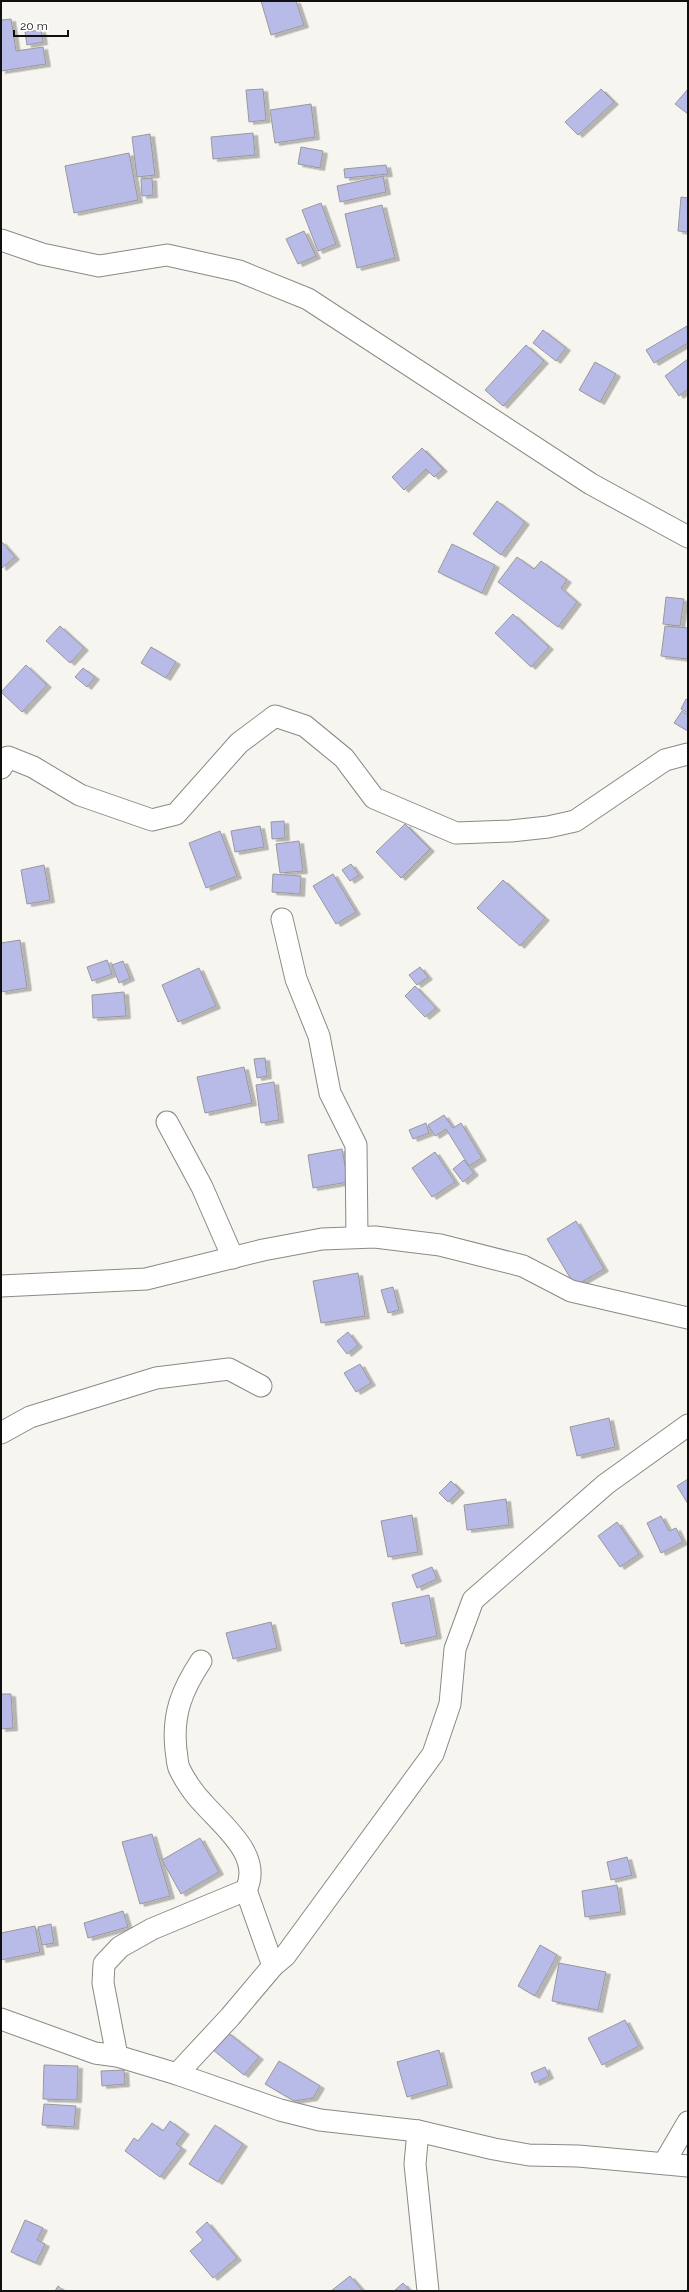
<svg xmlns="http://www.w3.org/2000/svg" width="689" height="2292" font-family="Raleway,sans-serif">
	<style>
		.building { fill: #b8bbe8; stroke: #98989d; filter: url(#shadow) }
		.lines { fill: none; stroke-linecap: round; stroke-linejoin: round }
		.minor-casing { stroke: #8b8985; stroke-width: 23 }
		.minor { stroke: #fff; stroke-width: 21 }
	</style>
	<defs>
		<filter id="shadow"><feDropShadow dx="4.5" dy="2.5" stdDeviation="0" flood-color="#0004"/></filter>
	</defs>
	<rect width="100%" height="100%" fill="#f7f5f0"/>
	<g class="building">
		<path d="M261 1H296L304 25 271 35Z"/>
		<path d="M11 19 16 51 43 47 46 64 1 71V20Z"/>
		<path d="M41 30 43 42 27 45 25 32Z"/>
		<path d="M263 89 266 120 249 122 246 90Z"/>
		<path d="M601 89 614 102 578 135 565 122Z"/>
		<path d="M688 89V114L675 104Z"/>
		<path d="M311 104 315 137 275 143 270 110Z"/>
		<path d="M253 133 255 155 213 159 211 137Z"/>
		<path d="M150 134 155 175 137 177 132 137Z"/>
		<path d="M301 147 323 151 320 168 298 164Z"/>
		<path d="M129 153 138 200 74 213 65 166Z"/>
		<path d="M386 165 388 174 345 178 344 169Z"/>
		<path d="M383 176 386 192 340 202 337 186Z"/>
		<path d="M152 178 153 195 142 196 141 179Z"/>
		<path d="M681 197 688 198V232L678 231Z"/>
		<path d="M321 203 336 244 318 251 302 210Z"/>
		<path d="M382 205 395 258 357 268 345 214Z"/>
		<path d="M304 231 316 256 298 264 286 239Z"/>
		<path d="M687 326 688 343 654 363 646 350Z"/>
		<path d="M543 330 566 348 556 361 533 343Z"/>
		<path d="M526 345 544 361 503 406 485 390Z"/>
		<path d="M688 359V389L679 396 665 376Z"/>
		<path d="M595 362 616 374 600 402 579 390Z"/>
		<path d="M422 448 443 469 434 477 426 469 404 490 392 477Z"/>
		<path d="M497 501 525 522 501 555 473 534Z"/>
		<path d="M1 541 15 557 2 568 1 567Z"/>
		<path d="M452 544 495 565 482 593 438 572Z"/>
		<path d="M517 557 534 569 541 561 567 580 561 588 577 602 558 627 498 582Z"/>
		<path d="M666 597 684 599 680 626 663 624Z"/>
		<path d="M513 614 549 647 531 667 495 633Z"/>
		<path d="M60 626 84 648 70 663 46 641Z"/>
		<path d="M665 626 688 628V659L661 656Z"/>
		<path d="M151 647 176 662 166 678 141 663Z"/>
		<path d="M26 665 47 685 22 712 1 692Z"/>
		<path d="M83 668 95 677 87 687 75 677Z"/>
		<path d="M686 699 688 700V713L681 709Z"/>
		<path d="M682 711 688 715V731L674 723Z"/>
		<path d="M284 821 285 838 272 839 271 822Z"/>
		<path d="M405 824 430 849 401 878 376 852Z"/>
		<path d="M260 826 264 847 235 852 231 831Z"/>
		<path d="M220 831 237 876 206 888 189 843Z"/>
		<path d="M299 841 303 871 280 873 276 844Z"/>
		<path d="M351 864 359 875 350 881 342 870Z"/>
		<path d="M44 865 50 900 27 904 21 870Z"/>
		<path d="M273 874 301 876 300 894 272 892Z"/>
		<path d="M333 874 356 912 336 924 313 886Z"/>
		<path d="M503 880 545 918 520 946 477 908Z"/>
		<path d="M20 940 27 988 1 992V943Z"/>
		<path d="M107 960 112 974 92 981 87 967Z"/>
		<path d="M123 961 130 978 119 983 112 965Z"/>
		<path d="M420 967 428 977 417 985 409 975Z"/>
		<path d="M199 968 216 1006 178 1022 162 985Z"/>
		<path d="M415 986 436 1008 425 1017 405 996Z"/>
		<path d="M124 992 126 1016 93 1018 92 995Z"/>
		<path d="M265 1058 267 1076 257 1078 254 1059Z"/>
		<path d="M244 1067 252 1103 205 1113 197 1077Z"/>
		<path d="M274 1082 279 1120 261 1123 256 1085Z"/>
		<path d="M444 1115 453 1128 461 1123 482 1158 469 1166 446 1129 435 1136 428 1125Z"/>
		<path d="M426 1123 429 1133 413 1139 409 1130Z"/>
		<path d="M342 1149 348 1182 313 1188 308 1155Z"/>
		<path d="M435 1152 455 1182 432 1197 412 1168Z"/>
		<path d="M464 1160 474 1173 463 1182 453 1169Z"/>
		<path d="M576 1221 604 1269 575 1286 547 1239Z"/>
		<path d="M358 1273 365 1316 321 1323 313 1281Z"/>
		<path d="M393 1287 399 1310 388 1313 381 1290Z"/>
		<path d="M348 1332 358 1345 347 1354 337 1341Z"/>
		<path d="M360 1364 371 1383 356 1392 344 1373Z"/>
		<path d="M609 1418 615 1447 577 1456 570 1427Z"/>
		<path d="M688 1479V1504L677 1486Z"/>
		<path d="M451 1481 460 1490 448 1502 439 1493Z"/>
		<path d="M506 1499 509 1525 467 1530 464 1505Z"/>
		<path d="M412 1515 418 1552 388 1557 381 1521Z"/>
		<path d="M661 1516 669 1531 676 1528 683 1542 661 1553 647 1523Z"/>
		<path d="M617 1522 639 1554 620 1567 598 1536Z"/>
		<path d="M432 1567 437 1579 417 1588 412 1575Z"/>
		<path d="M429 1595 437 1636 401 1644 392 1603Z"/>
		<path d="M271 1622 277 1648 233 1659 226 1633Z"/>
		<path d="M1 1694H11L13 1728 1 1729Z"/>
		<path d="M152 1834 170 1896 140 1904 122 1842Z"/>
		<path d="M200 1838 219 1872 181 1894 162 1860Z"/>
		<path d="M627 1857 632 1875 611 1880 607 1862Z"/>
		<path d="M617 1885 621 1912 585 1917 582 1891Z"/>
		<path d="M123 1911 128 1927 88 1938 84 1923Z"/>
		<path d="M51 1924 54 1943 42 1945 38 1927Z"/>
		<path d="M35 1926 40 1952 1 1960V1933Z"/>
		<path d="M540 1945 557 1955 535 1996 518 1986Z"/>
		<path d="M559 1963 606 1972 598 2010 552 2001Z"/>
		<path d="M625 2020 639 2046 602 2065 588 2038Z"/>
		<path d="M227 2032 259 2057 244 2075 213 2050Z"/>
		<path d="M439 2050 448 2085 407 2097 397 2062Z"/>
		<path d="M279 2061 320 2086 313 2098 294 2101 265 2084Z"/>
		<path d="M44 2065 78 2066 77 2100 43 2099Z"/>
		<path d="M545 2067 549 2076 535 2083 531 2073Z"/>
		<path d="M124 2070 125 2084 102 2086 101 2071Z"/>
		<path d="M44 2104 76 2106 74 2127 42 2125Z"/>
		<path d="M170 2121 185 2132 176 2144 182 2148 160 2177 125 2151 134 2138 138 2141 152 2123 163 2131Z"/>
		<path d="M215 2125 243 2144 218 2182 189 2164Z"/>
		<path d="M25 2220 43 2228 37 2240 45 2244 36 2263 11 2252Z"/>
		<path d="M207 2222 237 2258 213 2278 190 2251 203 2240 196 2232Z"/>
		<path d="M350 2276 363 2291H331Z"/>
		<path d="M403 2283 410 2291H394Z"/>
		<path d="M58 2286 64 2291H55Z"/>
	</g>
	<g class="lines">
		<defs>
			<g id="minor">
				<path d="M1 240 42 254 99 266 167 255 239 271 308 299 591 484 688 537"/>
				<path d="M1 768 8 757 33 767 80 795 152 820 176 814 239 743 275 716 305 726 344 758 374 798 456 833 511 831 548 827 575 821 665 760 688 754"/>
				<path d="M282 919 296 979 319 1036 330 1093 356 1145 357 1237"/>
				<path d="M167 1122 202 1187 233 1258"/>
				<path d="M1 1286 146 1279 263 1250 322 1239 375 1237 440 1245 523 1266 571 1291 688 1318"/>
				<path d="M1 1433 30 1417 156 1378 229 1369 261 1386"/>
				<path d="M246 1890 273 1966"/>
				<path d="M1 2019 95 2053 117 2056 177 2074 280 2110 320 2120 418 2131 494 2149 529 2155 578 2156 688 2166"/>
				<path d="M117 2056 103 1983 104 1964 120 1947 152 1929 246 1890C263 1856 223 1826 203 1803 194 1794 184 1779 179 1768 177 1763 177 1755 176 1750 172 1714 182 1690 201 1661"/>
				<path d="M177 2074 230 2017 273 1966 285 1956 433 1754 450 1704 455 1649 473 1600 606 1484 688 1425"/>
				<path d="M418 2131 415 2164 428 2291"/>
				<path d="M664 2163 688 2122"/>
			</g>
		</defs>
		<use href="#minor" class="minor-casing"/>
		<use href="#minor" class="minor"/>
	</g>
	<rect width="689" height="2292" fill="none" stroke="#10100e" stroke-width="4"/>
	<path d="M14 30v6h54v-6" fill="none" stroke="#10100e" stroke-width="2"/>
	<text x="20" y="30" font-size="12" fill="#10100e" stroke="#ffffff" stroke-width="3" paint-order="stroke">20 m</text>
</svg>
